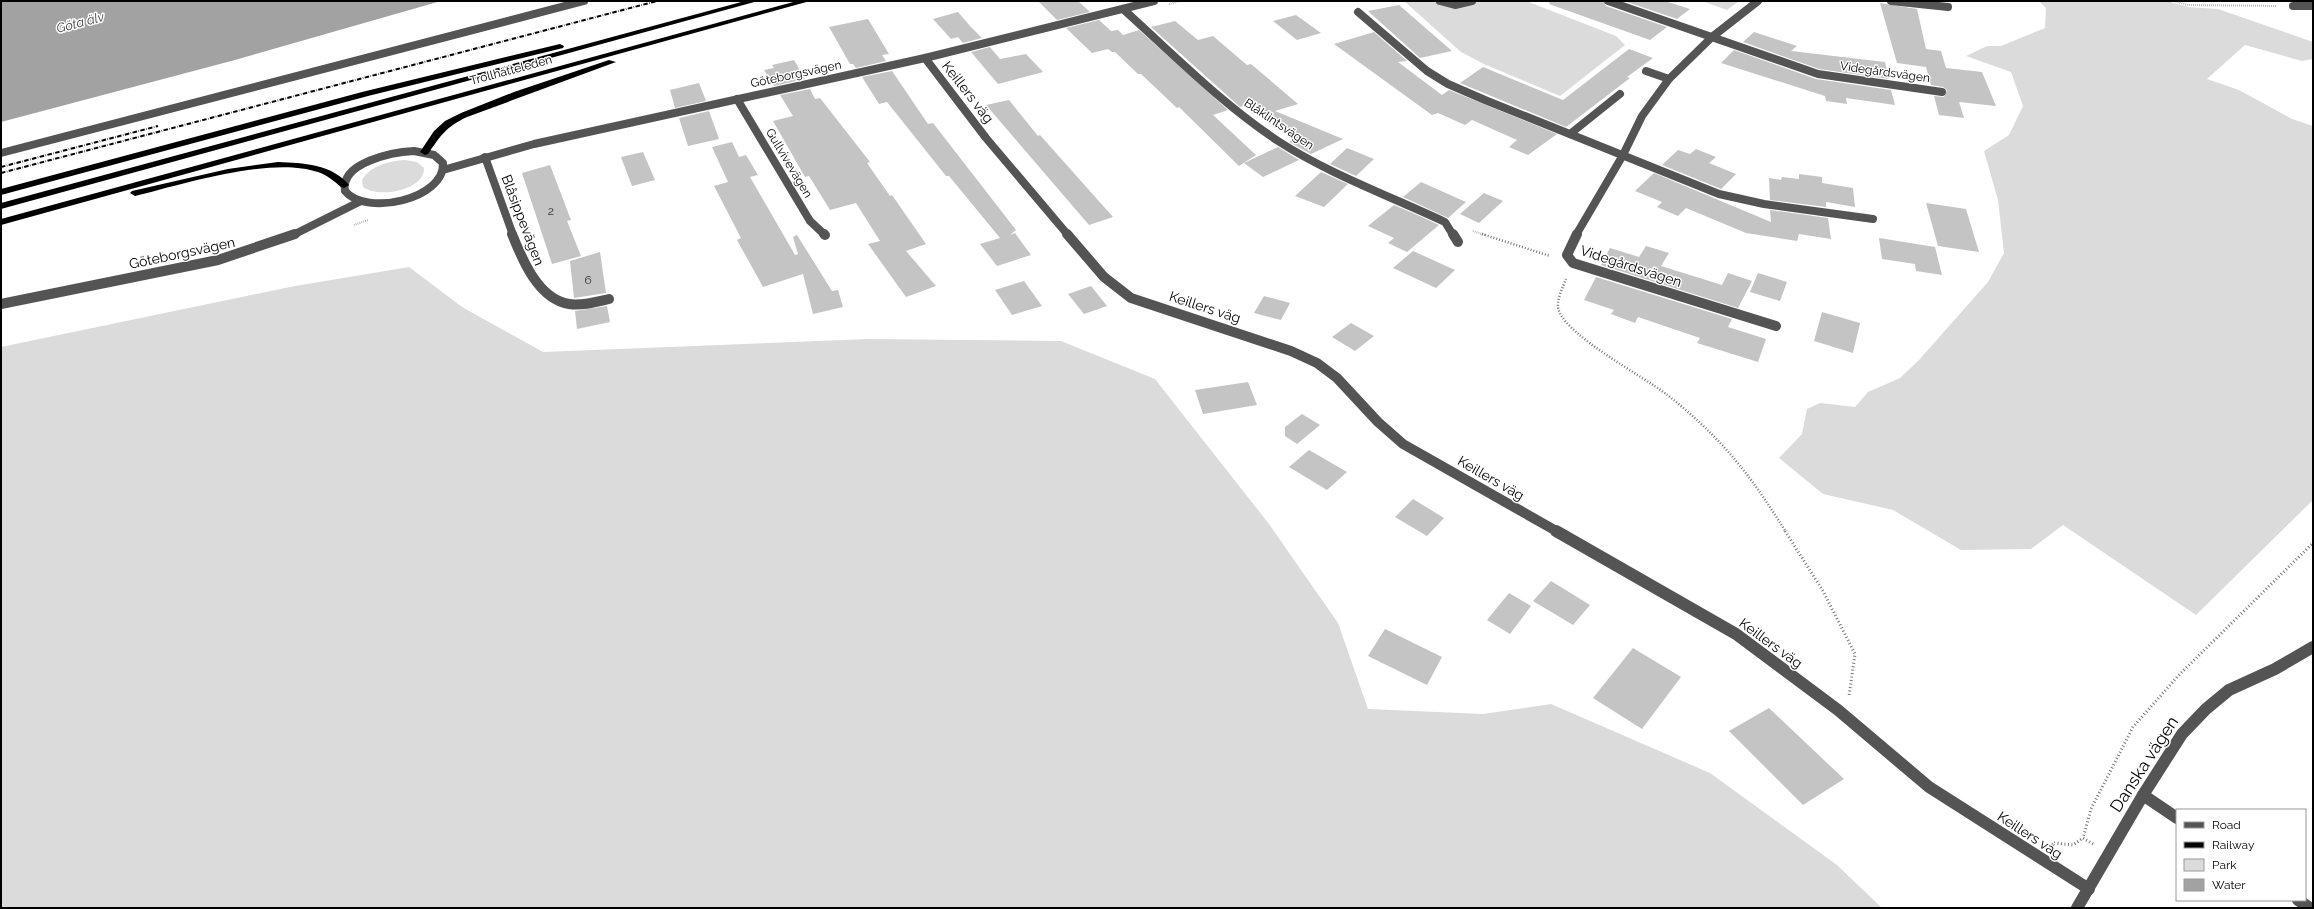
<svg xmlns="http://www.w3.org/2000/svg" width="2314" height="909" font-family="Raleway,sans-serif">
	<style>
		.green { fill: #dbdbdb }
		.water { fill: #a2a2a2 }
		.building { fill: #c4c4c4 }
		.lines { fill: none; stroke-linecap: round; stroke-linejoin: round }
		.path-far2 { stroke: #767676; stroke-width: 2; stroke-dasharray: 0.5 1.5; stroke-linecap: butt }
		.path-far1 { stroke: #767676; stroke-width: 2.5; stroke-dasharray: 1 2; stroke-linecap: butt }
		.path { stroke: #767676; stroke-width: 3; stroke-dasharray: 1 2.5; stroke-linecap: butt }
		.minor-far2 { stroke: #545454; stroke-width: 8 }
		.minor-far1 { stroke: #545454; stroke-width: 10 }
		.minor { stroke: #545454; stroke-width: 12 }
		.highway { fill: #000; fill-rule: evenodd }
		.rail { stroke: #000; stroke-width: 2; stroke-dasharray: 4.5 1.5 0.5 1.5; stroke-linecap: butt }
		.labels { text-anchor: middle; stroke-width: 3; stroke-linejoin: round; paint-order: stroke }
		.far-street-label { font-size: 12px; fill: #000; stroke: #fff }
		.number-label { font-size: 12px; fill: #313131 }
		.far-water-label { font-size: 13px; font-style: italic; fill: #434343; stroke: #fff }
		.street-label { font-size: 14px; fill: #000; stroke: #fff }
		.near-street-label { font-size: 17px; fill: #000; stroke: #fff }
	</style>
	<rect width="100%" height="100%" fill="#fff"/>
	<g class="green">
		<path d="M1404 1H1526L1616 36 1625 45 1560 96 1484 64 1461 52Z"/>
		<path d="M1702 1H1739L1727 10Z"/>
		<path d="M2039 1H2166L2189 7 2218 9 2313 42V59L2302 61 2245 45 2207 79 2239 90 2292 119 2313 126V500L2196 615 2063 525 2031 549 1961 550 1893 510 1823 494 1779 458 1802 434 1807 409 1820 403 1855 407 1868 392 1900 378 1919 360 1988 282 2004 253 1998 200 1984 151 2009 135 2023 106 2011 72 1966 56 1987 46H2001L2045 28 2046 8Z"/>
		<path d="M405 160 417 162 424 168C425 190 378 199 363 187L362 180C370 166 389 161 405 160Z"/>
		<path d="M409 267 462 307 543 352 868 339 1061 341 1155 379 1269 524 1338 623 1368 709 1483 714 1551 704 1710 773 1837 865 1882 908H1V347L295 286Z"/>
	</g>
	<path class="water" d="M1 1H441L235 60 1 122Z"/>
	<g class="building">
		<path d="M1038 1H1078L1090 12 1057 20Z"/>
		<path d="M1550 1H1603L1606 6 1667 27 1650 40 1549 4Z"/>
		<path d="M1624 1H1665L1690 9 1677 19Z"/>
		<path d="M1880 3 1917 9 1926 49 1941 51 1946 68 1982 72 1996 106 1959 102 1964 118 1939 115 1934 96 1944 97 1947 90 1943 87 1931 85 1926 67 1897 63Z"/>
		<path d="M1399 5 1452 51 1420 58 1368 11Z"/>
		<path d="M958 12 970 26 982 38 963 43 958 37 951 39 933 19Z"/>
		<path d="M1296 15 1321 33 1297 40 1273 21Z"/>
		<path d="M868 19 889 54 882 55 886 61 856 68 853 64H850L829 27Z"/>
		<path d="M1099 20 1111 31 1118 30 1123 35 1139 30 1228 110 1213 115 1256 155 1239 166 1179 107 1177 108 1141 74H1138L1115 52H1112L1108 49 1092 53 1066 28Z"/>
		<path d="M1175 21 1198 40 1213 36 1247 65 1251 64 1298 104 1275 111 1343 139 1311 154 1289 142 1294 139 1254 102 1240 107 1151 27Z"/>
		<path d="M1374 32 1407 61 1398 62 1442 95 1449 90 1557 134 1528 155 1509 147 1517 140 1472 120 1465 125 1438 113 1432 115 1334 44Z"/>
		<path d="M1754 32 1797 46 1791 51 1885 62 1889 79 1819 69 1743 42Z"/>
		<path d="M990 47 1000 59 1026 54 1043 72 998 84 971 52Z"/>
		<path d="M1629 49 1653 58 1627 77 1630 78 1566 127 1460 83 1483 67 1563 100Z"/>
		<path d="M1734 50 1816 79 1891 90 1895 105 1846 98 1847 104 1826 101 1825 96 1721 63Z"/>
		<path d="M794 60 805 79 774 86 764 70 774 68 772 65Z"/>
		<path d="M892 71 928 124 933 123 1016 230 1010 235 1015 233 1031 255 997 266 980 244 1000 238 949 176H946L887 102 879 104 862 77Z"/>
		<path d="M699 83 706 101 675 108 670 90Z"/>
		<path d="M810 89 815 99 820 98 870 162 867 163 890 196 892 195 926 244 906 251 936 286 906 297 868 244 880 241 856 203 830 210 809 176 805 177 773 121 793 116 780 95Z"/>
		<path d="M1009 100 1038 136 1040 135 1113 217 1089 225 986 105Z"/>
		<path d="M709 111 719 139 688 146 679 118Z"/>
		<path d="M732 142 739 157 746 155 758 175 750 177 795 255 798 254 793 237 797 235 832 291 838 290 843 307 813 314 803 274 763 287 737 240 741 238 714 186 728 182 712 147Z"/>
		<path d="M1278 147 1299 160 1263 177 1244 163Z"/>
		<path d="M1347 148 1374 159 1356 176 1330 164Z"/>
		<path d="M1696 149 1716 157 1709 163 1736 174 1721 189 1662 165 1678 150 1690 154Z"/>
		<path d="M643 152 655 180 632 186 621 157Z"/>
		<path d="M550 165 571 220 567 221 581 256 552 264 522 173Z"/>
		<path d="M1321 172 1348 184 1324 207 1295 196Z"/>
		<path d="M1654 173 1771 222 1770 210 1828 218 1831 239 1799 234 1797 241 1746 233 1686 208 1678 216 1657 207 1662 202 1635 191Z"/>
		<path d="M1799 174 1822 177V183L1853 188 1855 207 1826 202V207L1770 200 1769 178 1781 180 1782 177 1799 179Z"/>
		<path d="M1421 182 1466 202 1448 218 1403 197Z"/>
		<path d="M1484 193 1503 201 1479 223 1460 214Z"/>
		<path d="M1926 203 1966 209 1979 252 1938 246Z"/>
		<path d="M1394 205 1422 217 1439 225 1407 252 1388 243 1394 238 1368 226Z"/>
		<path d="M1879 238 1935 247 1942 275 1916 271 1915 264 1882 259Z"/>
		<path d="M1646 246 1669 253 1661 266 1722 285 1728 273 1752 281 1738 308 1601 265 1610 248 1639 257Z"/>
		<path d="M1413 251 1455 270 1436 288 1393 268Z"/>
		<path d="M600 252 606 293 574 298 570 261Z"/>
		<path d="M1758 273 1787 282 1780 301 1750 292Z"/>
		<path d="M1596 277 1732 319 1728 327 1766 339 1758 362 1697 343 1700 338 1638 317 1635 323 1611 314 1614 310 1584 300Z"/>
		<path d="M1024 281 1042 306 1012 315 995 290Z"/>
		<path d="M1091 286 1107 306 1084 314 1068 294Z"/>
		<path d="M1264 296 1290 303 1281 320 1254 313Z"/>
		<path d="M607 306 610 322 577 329 575 311Z"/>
		<path d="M1822 312 1860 323 1853 353 1814 341Z"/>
		<path d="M1351 323 1374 336 1355 351 1332 337Z"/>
		<path d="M1248 382 1257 405 1203 414 1195 390Z"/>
		<path d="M1302 414 1320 425 1297 444 1285 436V427Z"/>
		<path d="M1309 450 1347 472 1327 490 1289 467Z"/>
		<path d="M1413 499 1444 518 1427 536 1395 517Z"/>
		<path d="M1551 581 1590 605 1573 625 1533 601Z"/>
		<path d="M1509 593 1531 606 1510 634 1487 620Z"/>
		<path d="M1385 629 1442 657 1427 685 1368 656Z"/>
		<path d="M1633 648 1681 677 1642 729 1593 698Z"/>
		<path d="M1769 708 1844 779 1803 805 1729 731Z"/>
	</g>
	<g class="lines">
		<g class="path-far2">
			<path d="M2174 1 2188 5 2277 6"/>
			<path d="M1169 4 1180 1"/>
			<path d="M354 225 368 220"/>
			<path d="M1473 231 1485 235"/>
		</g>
		<g class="path-far1">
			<path d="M1482 234 1550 256"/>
			<path d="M1566 279C1563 287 1555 302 1559 311 1569 337 1641 375 1666 394 1677 402 1688 412 1698 421 1737 457 1758 488 1786 532"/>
		</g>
		<g class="path">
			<path d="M1785 531 1823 591 1855 654 1849 696"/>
			<path d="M2054 843 2073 845 2083 838"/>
			<path d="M2093 844 2083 838 2091 809 2133 727 2178 676 2313 543"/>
		</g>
		<g class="minor-far2">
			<path d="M1440 1 1455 5 1472 1"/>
			<path d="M1608 1 1818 74 1942 92"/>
			<path d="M1891 1 1948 7"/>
			<path d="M2293 6H2313"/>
			<path d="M1123 9C1173 54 1222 104 1278 141 1327 173 1392 197 1445 222L1453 235"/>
			<path d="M1358 12 1427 71 1448 84 1485 100 1719 194 1764 204 1873 219"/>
			<path d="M925 58 986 138 1068 235"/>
			<path d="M1646 71 1669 79"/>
			<path d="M737 99 810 221 825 235"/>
			<path d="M1570 134 1620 94"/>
			<path d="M414 151 434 155 443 163C445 199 366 217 345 191 340 162 394 152 414 151Z"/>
			<path d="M1 153 584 1"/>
			<path d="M485 157 513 235"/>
			<path d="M443 170 534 144 925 58 1154 1"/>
			<path d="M293 235 359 202"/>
			<path d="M1576 235 1623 155 1642 116 1669 79 1712 37 1758 1"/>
		</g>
		<g class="minor-far1">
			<path d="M512 234C522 259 538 299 569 304 582 306 596 302 609 299"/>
			<path d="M824 234 825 235"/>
			<path d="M1067 234 1104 277 1131 298 1291 351 1317 363 1337 378 1378 422 1403 444 1558 532"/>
			<path d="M1453 234 1458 242"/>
			<path d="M1577 234 1567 255 1573 263 1776 326"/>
			<path d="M1 304 218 260 295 234"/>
		</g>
		<g class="minor">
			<path d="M1556 531 1736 634 1838 710 1929 787 2089 889"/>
			<path d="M2143 795 2177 818"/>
			<path d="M2298 900 2310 908"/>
			<path d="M2077 908 2143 795 2182 734 2206 709 2229 690 2275 669 2313 647"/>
		</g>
		<g class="highway">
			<path d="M745 1H758L1 209V203Z"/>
			<path d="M797 1H810L1 225V219Z"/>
			<path d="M560 44 564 46 563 48 368 96 1 195V189L362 92Z"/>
			<path d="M609 60 616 62 467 117C446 127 441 135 428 154L425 155 420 152 434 131 445 121 461 113 514 92Z"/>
			<path d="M278 162C303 163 332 164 349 185L344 188 341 187C334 181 327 175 318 172 271 156 183 184 135 196L130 193 132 191 228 169Z"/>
		</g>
		<g class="rail">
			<path d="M1 167 158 126"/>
			<path d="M1 173 657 1"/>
		</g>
	</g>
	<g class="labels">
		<g class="far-street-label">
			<text transform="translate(511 70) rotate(-15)" y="4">Trollhätteleden</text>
			<text transform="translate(1885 72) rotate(8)" y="4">Videgårdsvägen</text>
			<text transform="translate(796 74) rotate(-12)" y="4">Göteborgsvägen</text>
			<text transform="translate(1279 124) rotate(34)" y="4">Blåklintsvägen</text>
			<text transform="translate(789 163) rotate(59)" y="4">Gullvivevägen</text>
		</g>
		<g class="number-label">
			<text x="551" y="215">2</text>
			<text x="588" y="284">6</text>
		</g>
		<g class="far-water-label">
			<text transform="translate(80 22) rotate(-15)" y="5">Göta älv</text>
		</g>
		<g class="street-label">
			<text transform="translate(968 92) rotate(52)" y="5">Keillers väg</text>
			<text transform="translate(523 220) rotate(69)" y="5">Blåsippevägen</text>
			<text transform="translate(182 253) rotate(-12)" y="5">Göteborgsvägen</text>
			<text transform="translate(1631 266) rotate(18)" y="5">Videgårdsvägen</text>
			<text transform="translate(1205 307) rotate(18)" y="5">Keillers väg</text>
			<text transform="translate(1491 478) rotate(30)" y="5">Keillers väg</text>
			<text transform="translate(1771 643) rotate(36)" y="5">Keillers väg</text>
			<text transform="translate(2030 835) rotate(33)" y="5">Keillers väg</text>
		</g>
		<g class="near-street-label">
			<text transform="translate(2144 764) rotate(-57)" y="6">Danska vägen</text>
		</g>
	</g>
	<rect width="2314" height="909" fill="none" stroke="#000000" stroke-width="4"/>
	<rect x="2176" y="809" width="130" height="92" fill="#ffffff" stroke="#999999"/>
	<rect x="2184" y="822" width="20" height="6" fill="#545454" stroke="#999999"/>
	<text x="2212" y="829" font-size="12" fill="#000000">Road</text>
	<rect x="2184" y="842" width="20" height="6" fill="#000000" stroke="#999999"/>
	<text x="2212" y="849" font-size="12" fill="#000000">Railway</text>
	<rect x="2184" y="859" width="20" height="12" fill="#dbdbdb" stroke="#999999"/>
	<text x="2212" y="869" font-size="12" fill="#000000">Park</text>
	<rect x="2184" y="879" width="20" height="12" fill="#a2a2a2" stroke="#999999"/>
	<text x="2212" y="889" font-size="12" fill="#000000">Water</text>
</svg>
